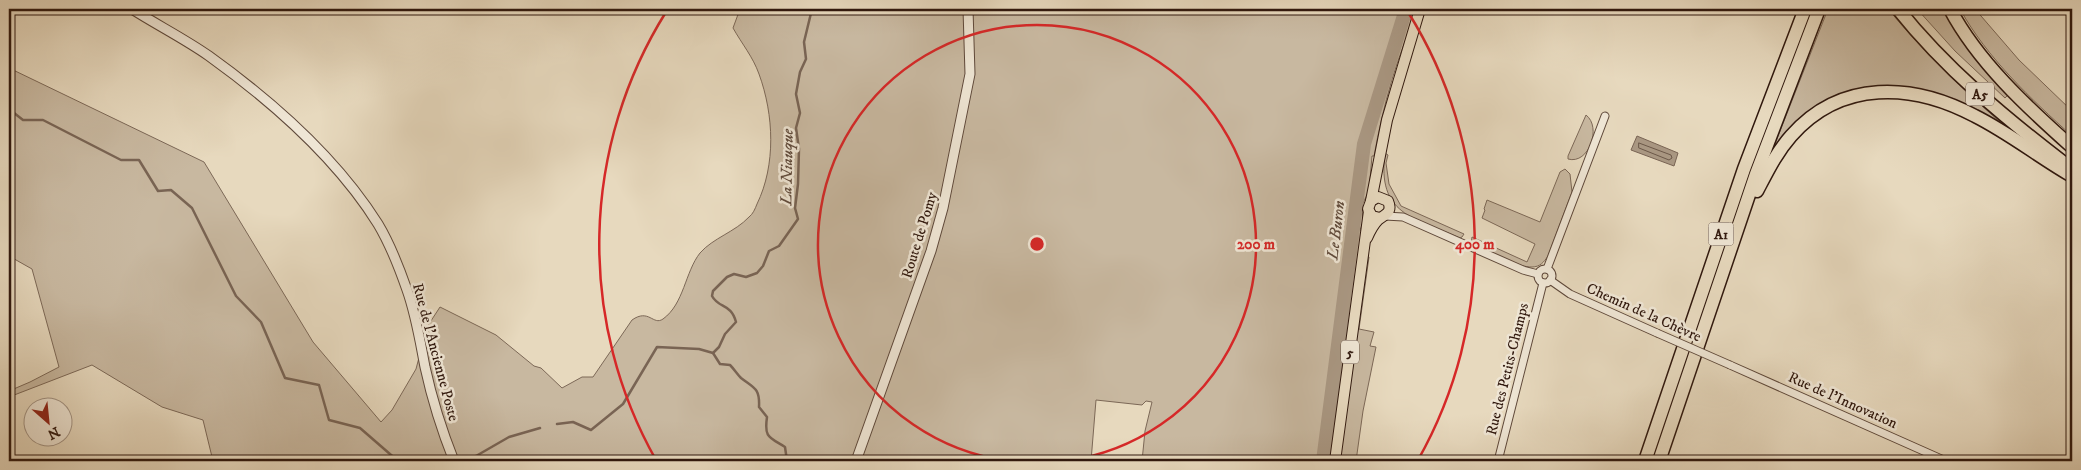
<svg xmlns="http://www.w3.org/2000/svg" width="2081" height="470" font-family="'IM FELL DW Pica',serif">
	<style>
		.green { fill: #c8b8a0; stroke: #7c6857 }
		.water { fill: #a99782; stroke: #796454 }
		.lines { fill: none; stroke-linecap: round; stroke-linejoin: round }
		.shore { stroke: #6c5848; stroke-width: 1 }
		.stream { stroke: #796454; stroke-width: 2.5 }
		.river { stroke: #a99782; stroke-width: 14 }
		.minor-casing { stroke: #5e483a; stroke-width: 9 }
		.tertiary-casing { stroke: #5e483a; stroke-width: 11 }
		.primary-casing { stroke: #30180e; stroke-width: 12 }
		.motorway-casing { stroke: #30180e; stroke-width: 15 }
		.minor { stroke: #efe6d5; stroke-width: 7 }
		.tertiary { stroke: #efe6d5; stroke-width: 9 }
		.primary { stroke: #e7d9be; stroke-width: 10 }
		.motorway { stroke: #e7d9be; stroke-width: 12 }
		.minor-bridge-casing { stroke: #5e483a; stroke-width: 9; stroke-linecap: butt }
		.minor-bridge { stroke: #efe6d5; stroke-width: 7 }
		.ring { fill: none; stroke: #d62828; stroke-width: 2.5 }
		.labels { text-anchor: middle; stroke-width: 5; stroke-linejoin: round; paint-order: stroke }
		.shield { fill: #efe6d5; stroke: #69564a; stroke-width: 1 }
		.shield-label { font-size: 14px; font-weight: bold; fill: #30180e }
		.street-label { font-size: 15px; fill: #30180e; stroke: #efe6d5 }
		.water-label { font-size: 16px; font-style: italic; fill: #604b3c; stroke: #efe6d5 }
		.centre { fill: #d62828; stroke: #efe6d5; stroke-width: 2.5 }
		.ring-label { font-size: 15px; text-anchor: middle; font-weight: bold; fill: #d62828; stroke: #efe6d5; stroke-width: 5; stroke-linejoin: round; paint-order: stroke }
	</style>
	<rect width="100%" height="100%" fill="#e7d9be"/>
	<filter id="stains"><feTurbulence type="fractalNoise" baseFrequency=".004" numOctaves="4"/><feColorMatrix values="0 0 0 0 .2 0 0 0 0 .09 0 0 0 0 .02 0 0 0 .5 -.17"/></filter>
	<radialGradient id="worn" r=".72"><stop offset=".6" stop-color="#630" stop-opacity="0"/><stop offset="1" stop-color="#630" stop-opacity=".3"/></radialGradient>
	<g class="green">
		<path d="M740 9H1420C1397 52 1383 107 1374 156H1372L1369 191 1362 205 1363 222 1360 230 1362 231 1331 461H1142L1145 431 1152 402 1146 401 1142 405 1096 400 1091 461H213L203 420 162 407 92 365 9 397V391L30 382 59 367 32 269 9 256V68L204 162 313 342 381 422 392 410 416 369 427 327 440 307 496 335 534 366 541 368 562 388 582 377H593L632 320C649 308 653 326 663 319 684 304 685 272 700 253 713 238 735 232 749 217 753 214 755 209 757 204 776 165 774 115 759 74 753 57 742 44 733 28Z"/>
		<path d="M1828 9H1888C1927 56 1971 97 2017 137L1960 105 1855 92 1771 154Z"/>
		<path d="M1917 9H1945L2010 93 2005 98 1955 51Z"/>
		<path d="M1960 9H1975L2019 60 2072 111V136C2031 99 1987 58 1960 9Z"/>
		<path d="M1586 115C1602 127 1589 165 1568 159V156Z"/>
		<path d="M1385 153 1388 155 1386 163 1389 184 1401 206 1464 234 1462 237 1460 238C1413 217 1377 215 1385 153Z"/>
		<path d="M1565 169 1570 174 1572 192 1548 256C1544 262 1540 267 1532 267 1519 268 1485 249 1471 244L1472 237 1527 262 1535 244 1482 218 1485 210 1484 209 1487 200 1540 222 1560 172Z"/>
		<path d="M1367 256 1369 257 1359 329 1374 332 1370 346 1376 347 1363 411 1356 461H1339Z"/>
	</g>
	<path class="water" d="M1637 136 1678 153 1674 166 1631 150Z"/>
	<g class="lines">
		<path class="shore" d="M1639 143 1671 155 1672 158 1669 160 1639 148Z"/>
		<g class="stream">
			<path d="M9 109 23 120H43L121 160H139L158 191 171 190 192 208 236 296 261 322 285 378 319 385 329 420 360 428 398 461"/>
			<path d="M713 353 719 347 725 334 736 322C731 303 719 309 712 296L713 291 727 277 734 274 746 277 757 273 763 266 769 251 779 246 798 219 795 208 798 184 799 149 796 128 800 113 796 94 800 72 806 59 804 42 812 9"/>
			<path d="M557 424 573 422 591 430 623 404 657 347 699 349 713 353 720 364 730 365C734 369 737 374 741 378 754 388 760 388 759 407L767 417C764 438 769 437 785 447L787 461"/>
			<path d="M464 461 476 456 509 437 540 428"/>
		</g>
		<path class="river" d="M1323 461 1364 144 1406 9"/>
		<defs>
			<g id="minor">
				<path d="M1385 216 1403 217 1523 270 1538 274"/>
				<path d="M1547 269 1605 116"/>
				<circle cx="1545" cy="276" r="7"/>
				<path d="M1550 280 1570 294 1657 333"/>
				<path d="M1730 365 1946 461"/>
				<path d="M1498 461 1543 283"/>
			</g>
			<g id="tertiary">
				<path d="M132 9C157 25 185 39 209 56 273 102 336 157 378 224 390 244 399 267 407 290 416 315 420 341 425 367 432 399 442 431 454 461"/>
				<path d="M856 461 931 251 943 208 970 74 968 9"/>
			</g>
			<g id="primary">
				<path d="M1371 201 1387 120 1420 9"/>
				<path d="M1367 238C1370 231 1373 225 1378 220 1385 214 1393 213 1388 201L1378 197 1371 201 1368 209 1372 216 1380 218"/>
				<path d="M1335 461 1369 211"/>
			</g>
			<g id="motorway">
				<path d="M1898 9C1945 68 2004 117 2064 163"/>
				<path d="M1950 9C1978 62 2027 107 2072 147"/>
				<path d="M1757 191C1767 172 1776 153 1791 136 1841 79 1913 83 1975 116 2009 133 2039 157 2072 176"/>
				<path d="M1645 461 1744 169 1805 9"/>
				<path d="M1659 461 1756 174 1819 9"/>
			</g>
		</defs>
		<use href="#minor" class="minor-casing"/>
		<use href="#tertiary" class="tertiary-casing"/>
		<use href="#primary" class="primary-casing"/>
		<use href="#motorway" class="motorway-casing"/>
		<use href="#minor" class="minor"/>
		<use href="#tertiary" class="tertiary"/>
		<use href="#primary" class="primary"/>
		<use href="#motorway" class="motorway"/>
		<defs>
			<path id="minor-bridge" d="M1657 333 1730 365"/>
		</defs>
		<use href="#minor-bridge" class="minor-bridge-casing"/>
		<use href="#minor-bridge" class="minor-bridge"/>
	</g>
	<g class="ring">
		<path d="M1008 461A219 219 0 1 1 1066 461"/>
		<path d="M656 460A438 438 0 0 1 666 12M1408 12A438 438 0 0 1 1418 460"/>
	</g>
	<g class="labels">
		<g class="shield">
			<rect x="1966" y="82.5" width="28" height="23" rx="4"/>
			<rect x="1708.5" y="222.5" width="25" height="23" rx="4"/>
			<rect x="1341" y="340.5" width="18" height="23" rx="4"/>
		</g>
		<g class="shield-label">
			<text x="1980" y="99">A5</text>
			<text x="1721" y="239">A1</text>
			<text x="1350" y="357">5</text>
		</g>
		<g class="street-label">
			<text transform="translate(919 235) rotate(-73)" y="5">Route de Pomy</text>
			<text transform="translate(1644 312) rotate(24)" y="5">Chemin de la Chèvre</text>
			<text transform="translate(436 352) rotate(75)" y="5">Rue de l'Ancienne Poste</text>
			<text transform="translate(1507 369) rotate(-76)" y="5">Rue des Petits-Champs</text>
			<text transform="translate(1843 400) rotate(24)" y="5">Rue de l'Innovation</text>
		</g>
		<g class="water-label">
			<text transform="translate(786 167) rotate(-89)" y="6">La Niauque</text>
			<text transform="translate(1335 230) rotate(-83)" y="6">Le Buron</text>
		</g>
	</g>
	<circle cx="1037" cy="244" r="8" class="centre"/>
	<g class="ring-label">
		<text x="1256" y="249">200 m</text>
		<text x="1475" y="249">400 m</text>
	</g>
	<rect width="2081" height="470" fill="none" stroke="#e7d9be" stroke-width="30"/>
	<rect x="10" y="10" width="2061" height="450" fill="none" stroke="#30180e" stroke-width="2.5"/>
	<rect x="15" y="15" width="2051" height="440" fill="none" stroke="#30180e"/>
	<g transform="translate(48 422) rotate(153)"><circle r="24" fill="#efe6d5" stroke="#a39485"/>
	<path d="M0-4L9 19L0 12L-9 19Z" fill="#8f2418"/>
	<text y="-8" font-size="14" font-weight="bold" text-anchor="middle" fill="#30180e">N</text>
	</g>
	<rect width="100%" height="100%" filter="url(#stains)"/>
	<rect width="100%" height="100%" fill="url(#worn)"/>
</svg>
